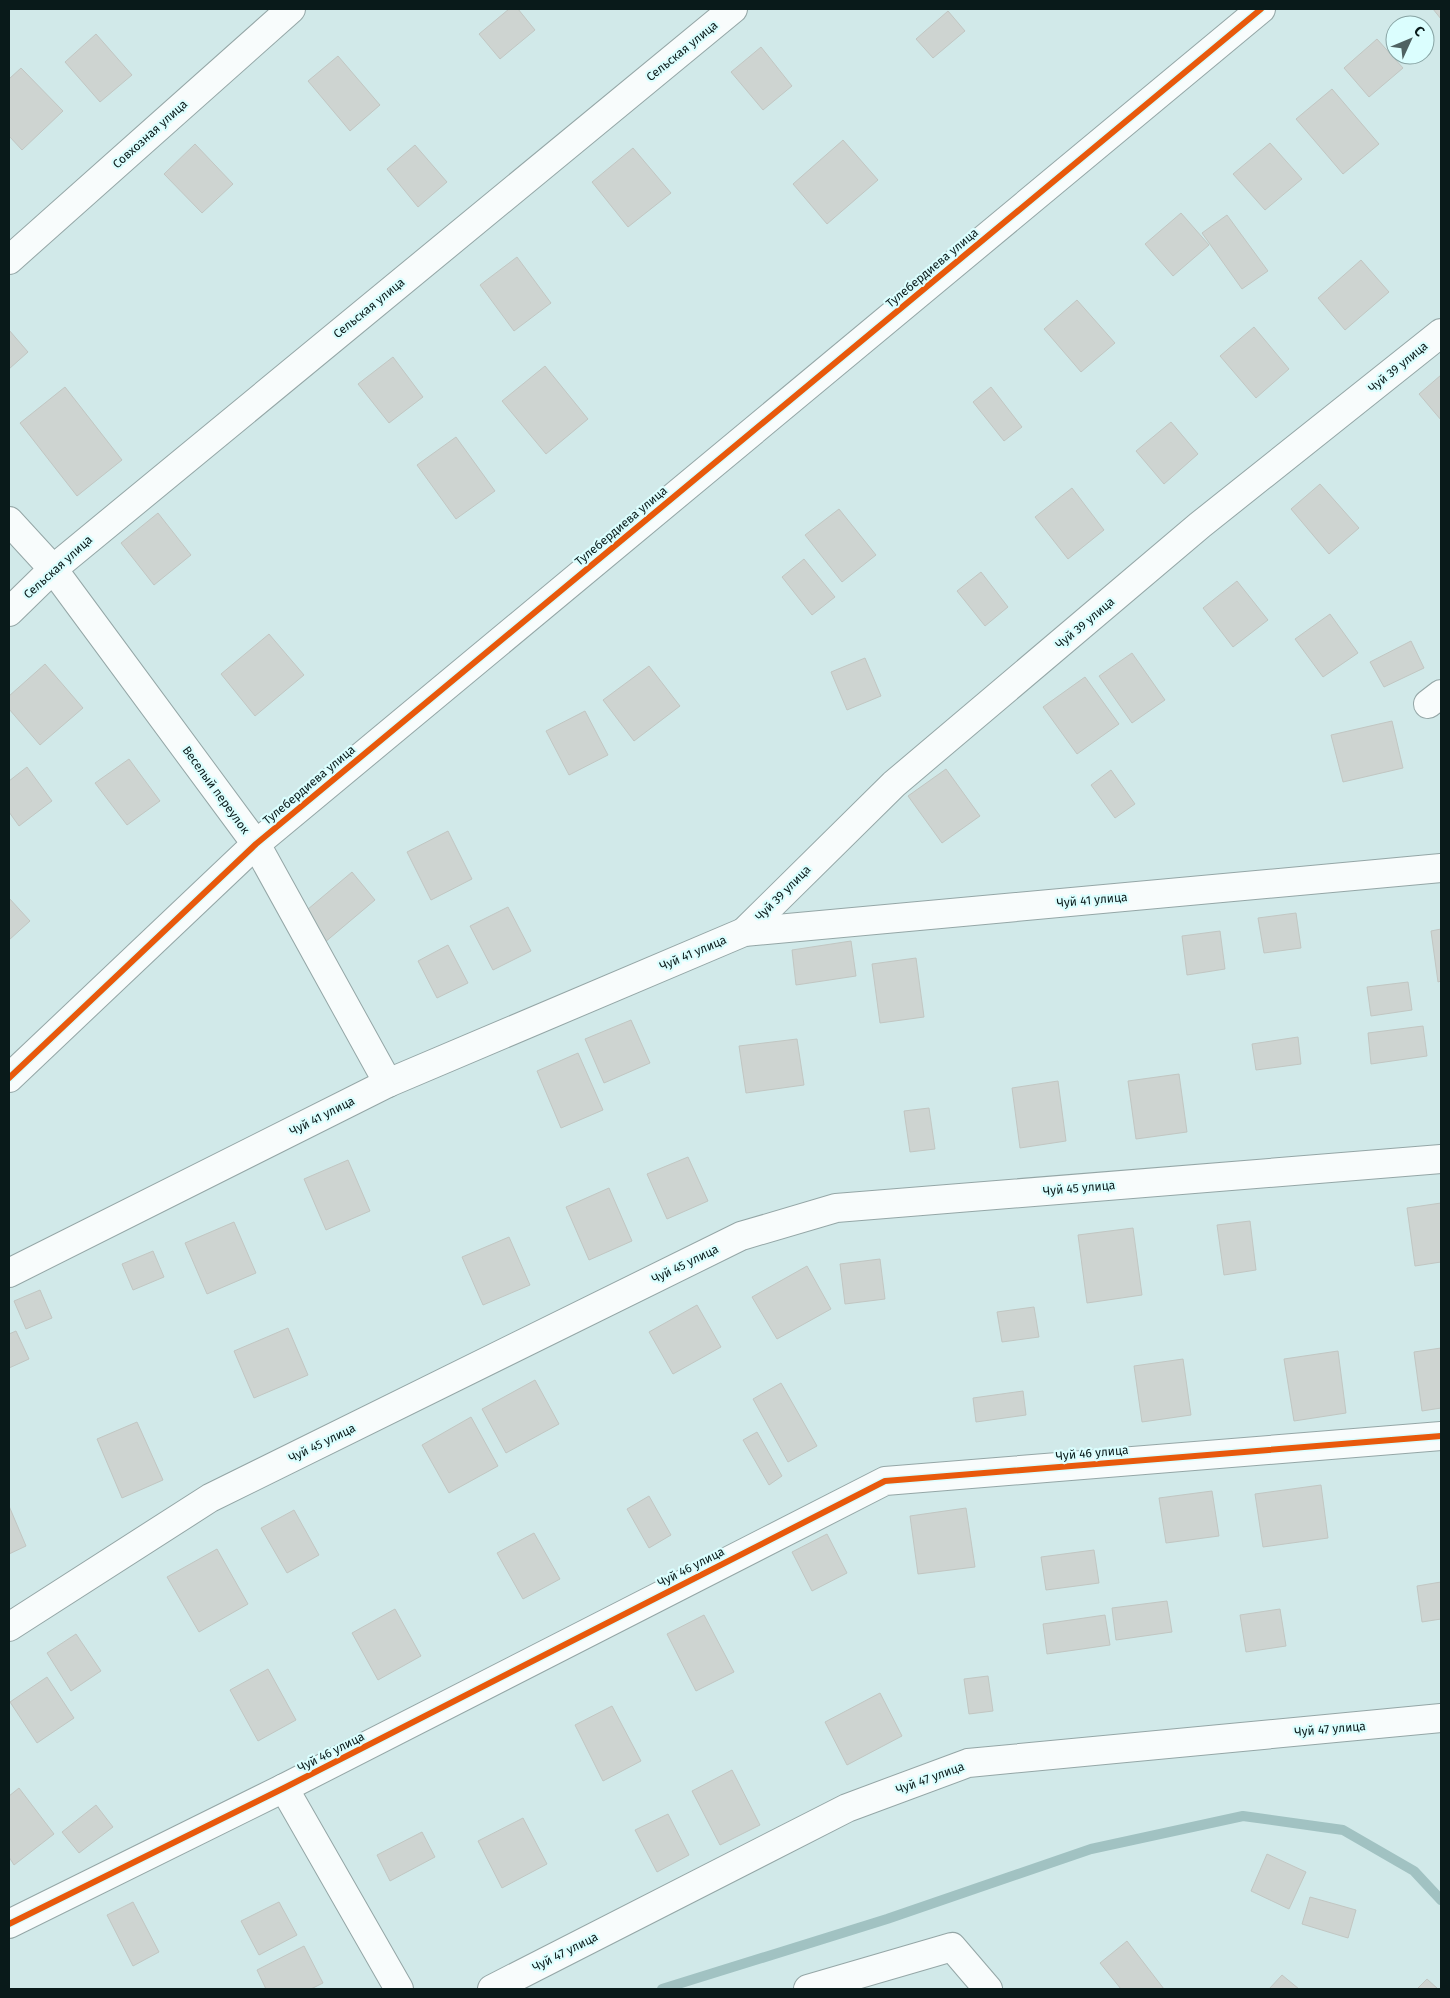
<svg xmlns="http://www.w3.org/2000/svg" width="1450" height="1998" font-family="'Fira Sans',sans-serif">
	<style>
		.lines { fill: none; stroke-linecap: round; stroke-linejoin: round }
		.stream { stroke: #a1c2c2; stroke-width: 10 }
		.building { fill: #ced4d1; stroke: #c1c6c2 }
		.minor-casing { stroke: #94a6a6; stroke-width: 30 }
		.minor { stroke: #f8fcfc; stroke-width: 28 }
		.cycleway-casing { stroke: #dbfefe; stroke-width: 9 }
		.cycleway { stroke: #e8590c; stroke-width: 6 }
		.labels { text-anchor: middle; stroke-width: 4.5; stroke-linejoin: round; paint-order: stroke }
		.street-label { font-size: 12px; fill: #091a1a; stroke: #dbfefe }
	</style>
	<rect width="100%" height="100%" fill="#d1e9e9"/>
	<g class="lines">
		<path class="stream" d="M662 1989 887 1919 1091 1849 1243 1816 1343 1830 1414 1871 1441 1900"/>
	</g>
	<g class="building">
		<path d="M509 9H518L535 30 500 59 479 34Z"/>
		<path d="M1433 9H1441V19Z"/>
		<path d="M948 11 965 31 933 58 916 39Z"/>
		<path d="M96 34 132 75 100 102 65 62Z"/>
		<path d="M1377 39 1403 68 1369 97 1344 68Z"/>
		<path d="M761 47 792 86 763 110 731 72Z"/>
		<path d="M338 56 380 105 350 131 308 81Z"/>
		<path d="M21 68 63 111 22 150 9 136V79Z"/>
		<path d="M1332 89 1379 144 1343 174 1296 119Z"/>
		<path d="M843 140 878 180 827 224 793 184Z"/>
		<path d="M1270 143 1302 179 1265 210 1233 174Z"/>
		<path d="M195 144 233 184 202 213 164 174Z"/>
		<path d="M415 145 447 182 418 207 387 169Z"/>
		<path d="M633 148 671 193 628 227 592 182Z"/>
		<path d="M1181 213 1209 245 1173 276 1145 244Z"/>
		<path d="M1227 215 1268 271 1242 289 1202 233Z"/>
		<path d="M517 257 551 303 514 331 480 285Z"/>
		<path d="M1361 260 1389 292 1345 330 1318 298Z"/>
		<path d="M1077 300 1115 343 1081 372 1044 329Z"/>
		<path d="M1254 327 1289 369 1256 398 1220 356Z"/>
		<path d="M9 330 28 352 9 369Z"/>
		<path d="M393 357 423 397 389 423 358 384Z"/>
		<path d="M545 366 588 419 546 454 502 401Z"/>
		<path d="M1441 375V420L1419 394Z"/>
		<path d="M65 387 122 460 77 496 20 423Z"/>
		<path d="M991 387 1022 427 1004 441 973 402Z"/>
		<path d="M1171 422 1198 454 1164 484 1136 451Z"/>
		<path d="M456 437 495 491 456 519 417 465Z"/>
		<path d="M1320 484 1359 528 1329 554 1291 509Z"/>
		<path d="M1072 488 1104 530 1068 559 1035 517Z"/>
		<path d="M839 509 876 555 842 582 805 535Z"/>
		<path d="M158 513 191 555 154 585 121 543Z"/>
		<path d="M804 559 835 597 812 615 782 577Z"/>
		<path d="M981 572 1008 607 985 626 957 591Z"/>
		<path d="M1237 581 1268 620 1233 647 1203 608Z"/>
		<path d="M1330 614 1358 653 1323 677 1295 639Z"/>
		<path d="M269 634 304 675 255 716 221 674Z"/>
		<path d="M1411 641 1424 668 1384 687 1370 662Z"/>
		<path d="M1132 653 1165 700 1132 723 1099 676Z"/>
		<path d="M865 658 881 696 847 710 831 672Z"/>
		<path d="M45 664 83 708 40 745 9 709V696Z"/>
		<path d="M649 666 680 706 634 741 603 700Z"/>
		<path d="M1085 677 1119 724 1077 754 1043 707Z"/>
		<path d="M585 711 608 755 569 775 546 731Z"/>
		<path d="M1392 721 1403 768 1343 782 1331 735Z"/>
		<path d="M129 759 160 801 127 825 95 783Z"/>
		<path d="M27 767 52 801 19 826 9 812V781Z"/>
		<path d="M946 769 980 816 942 843 908 796Z"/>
		<path d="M1111 770 1135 804 1115 818 1091 785Z"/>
		<path d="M448 831 472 879 431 900 407 852Z"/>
		<path d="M352 872 375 900 324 943 301 915Z"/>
		<path d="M9 898 30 921 9 940Z"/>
		<path d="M508 907 531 951 493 970 470 926Z"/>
		<path d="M1296 913 1301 948 1264 953 1258 918Z"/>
		<path d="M1441 929V981L1438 982 1431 931Z"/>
		<path d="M1220 931 1225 969 1187 975 1182 936Z"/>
		<path d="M851 941 856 976 796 985 792 950Z"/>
		<path d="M448 945 468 983 437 998 418 961Z"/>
		<path d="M916 958 924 1017 880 1023 872 964Z"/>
		<path d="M1408 982 1412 1010 1371 1016 1367 987Z"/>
		<path d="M631 1020 650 1063 604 1083 585 1039Z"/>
		<path d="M1423 1026 1427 1056 1371 1064 1368 1033Z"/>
		<path d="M1298 1037 1301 1064 1256 1070 1252 1044Z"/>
		<path d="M797 1039 804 1085 746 1093 739 1046Z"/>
		<path d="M578 1053 603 1110 561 1128 537 1071Z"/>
		<path d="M1179 1074 1187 1132 1136 1139 1128 1081Z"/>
		<path d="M1058 1081 1066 1141 1020 1148 1012 1088Z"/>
		<path d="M929 1108 935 1149 910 1152 904 1111Z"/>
		<path d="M688 1157 708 1201 667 1219 647 1174Z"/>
		<path d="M348 1160 370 1211 326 1230 304 1179Z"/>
		<path d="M609 1188 632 1241 589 1260 566 1207Z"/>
		<path d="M1441 1203V1262L1415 1266 1407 1208Z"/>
		<path d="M1250 1221 1256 1270 1224 1275 1217 1225Z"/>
		<path d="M234 1222 256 1273 207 1294 185 1243Z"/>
		<path d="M1133 1228 1142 1295 1087 1303 1078 1235Z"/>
		<path d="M509 1237 530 1285 483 1305 462 1257Z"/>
		<path d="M153 1251 164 1277 133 1290 122 1264Z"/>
		<path d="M880 1259 885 1299 845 1304 840 1264Z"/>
		<path d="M807 1266 831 1309 777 1339 752 1297Z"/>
		<path d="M40 1290 52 1318 26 1329 14 1301Z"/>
		<path d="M697 1305 721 1347 673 1374 649 1332Z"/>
		<path d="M1034 1307 1039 1337 1002 1342 997 1312Z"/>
		<path d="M288 1328 308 1375 254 1398 234 1351Z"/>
		<path d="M16 1331 29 1359 9 1368V1334Z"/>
		<path d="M1441 1348V1408L1422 1411 1414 1352Z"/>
		<path d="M1338 1351 1346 1413 1294 1421 1284 1359Z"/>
		<path d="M1183 1359 1191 1415 1142 1422 1134 1366Z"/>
		<path d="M535 1380 559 1424 506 1453 482 1409Z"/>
		<path d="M781 1383 817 1446 788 1462 753 1399Z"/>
		<path d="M1023 1391 1026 1415 976 1422 973 1398Z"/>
		<path d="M471 1417 498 1466 449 1493 422 1445Z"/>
		<path d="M137 1422 163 1480 122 1498 97 1439Z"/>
		<path d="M757 1432 782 1476 769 1485 743 1440Z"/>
		<path d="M1321 1485 1328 1538 1263 1547 1255 1494Z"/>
		<path d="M1212 1491 1219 1536 1166 1543 1159 1498Z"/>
		<path d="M649 1496 671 1535 649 1548 627 1509Z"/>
		<path d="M9 1506 26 1546 9 1554Z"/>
		<path d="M966 1508 975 1567 918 1574 910 1516Z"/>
		<path d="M294 1510 319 1555 287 1573 261 1528Z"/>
		<path d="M534 1533 560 1579 523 1599 497 1553Z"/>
		<path d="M827 1534 847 1573 812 1591 792 1552Z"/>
		<path d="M217 1549 248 1604 199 1632 167 1577Z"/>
		<path d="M1094 1550 1099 1583 1046 1590 1041 1557Z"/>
		<path d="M1441 1582V1619L1422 1622 1417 1586Z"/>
		<path d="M1167 1601 1172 1632 1116 1640 1112 1608Z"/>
		<path d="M395 1609 421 1656 378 1680 352 1633Z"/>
		<path d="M1280 1609 1286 1646 1246 1652 1240 1615Z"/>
		<path d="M704 1615 734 1672 696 1691 667 1634Z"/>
		<path d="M1105 1615 1110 1645 1047 1654 1043 1624Z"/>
		<path d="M76 1634 101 1671 71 1691 47 1653Z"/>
		<path d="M268 1669 296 1720 258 1741 230 1690Z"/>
		<path d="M988 1676 993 1711 969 1714 964 1679Z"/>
		<path d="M47 1677 74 1718 37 1743 10 1702Z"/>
		<path d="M880 1693 902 1736 847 1765 825 1722Z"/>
		<path d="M612 1706 641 1761 603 1781 575 1725Z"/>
		<path d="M732 1770 760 1825 720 1845 692 1791Z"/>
		<path d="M19 1788 54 1834 14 1865 9 1857V1796Z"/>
		<path d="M96 1805 113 1827 79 1853 62 1832Z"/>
		<path d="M668 1814 689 1855 657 1872 635 1830Z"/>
		<path d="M523 1818 547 1864 502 1888 478 1841Z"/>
		<path d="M422 1832 435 1857 390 1881 377 1855Z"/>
		<path d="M1267 1854 1306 1872 1289 1909 1251 1891Z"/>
		<path d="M1310 1897 1356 1910 1348 1938 1302 1924Z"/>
		<path d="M133 1902 159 1952 133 1966 107 1915Z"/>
		<path d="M279 1902 297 1935 259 1955 241 1921Z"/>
		<path d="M1127 1941 1164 1989H1121L1100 1963Z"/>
		<path d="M304 1946 323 1983 311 1989H266L257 1970Z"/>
		<path d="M1282 1975 1299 1989H1269Z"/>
		<path d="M1427 1979 1438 1989H1417Z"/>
	</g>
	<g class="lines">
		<defs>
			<g id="minor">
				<path d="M9 260 291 9"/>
				<path d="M9 521 53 569 256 844 388 1083"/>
				<path d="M9 612 53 569 733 9"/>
				<path d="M1428 704 1441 694"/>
				<path d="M744 932 894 784 1200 525 1441 333"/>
				<path d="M9 1078 256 844 1261 9"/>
				<path d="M9 1273 388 1083 744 932 1441 868"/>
				<path d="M9 1627 210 1498 741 1236 836 1208 1441 1159"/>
				<path d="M284 1788 399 1989"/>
				<path d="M9 1924 284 1788 885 1481 1441 1436"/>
				<path d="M492 1989 847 1808 968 1763 1441 1718"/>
				<path d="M808 1989 952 1947 988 1989"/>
			</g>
		</defs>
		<use href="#minor" class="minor-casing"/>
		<use href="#minor" class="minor"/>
		<defs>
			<g id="cycleway">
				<path d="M9 1078 256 844 1261 9"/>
				<path d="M9 1924 284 1788 885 1481 1441 1436"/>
			</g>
		</defs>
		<use href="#cycleway" class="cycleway-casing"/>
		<use href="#cycleway" class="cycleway"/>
	</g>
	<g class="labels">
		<g class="street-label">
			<text transform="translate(682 51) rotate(-39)" y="4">Сельская улица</text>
			<text transform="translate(150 134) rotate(-42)" y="4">Совхозная улица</text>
			<text transform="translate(932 268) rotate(-40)" y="4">Тулебердиева улица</text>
			<text transform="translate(369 308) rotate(-39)" y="4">Сельская улица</text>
			<text transform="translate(1398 367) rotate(-39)" y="4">Чуй 39 улица</text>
			<text transform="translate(621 526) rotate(-40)" y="4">Тулебердиева улица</text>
			<text transform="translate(58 567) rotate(-42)" y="4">Сельская улица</text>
			<text transform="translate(1085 623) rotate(-40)" y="4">Чуй 39 улица</text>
			<text transform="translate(309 785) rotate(-40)" y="4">Тулебердиева улица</text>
			<text transform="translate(216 790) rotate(54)" y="4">Веселый переулок</text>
			<text transform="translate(783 893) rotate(-45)" y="4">Чуй 39 улица</text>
			<text transform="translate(1092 900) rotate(-5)" y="4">Чуй 41 улица</text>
			<text transform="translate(693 953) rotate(-23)" y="4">Чуй 41 улица</text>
			<text transform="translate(322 1116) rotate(-27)" y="4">Чуй 41 улица</text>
			<text transform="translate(1079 1188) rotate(-5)" y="4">Чуй 45 улица</text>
			<text transform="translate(685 1264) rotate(-26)" y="4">Чуй 45 улица</text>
			<text transform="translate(322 1443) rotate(-26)" y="4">Чуй 45 улица</text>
			<text transform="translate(1092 1453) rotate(-5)" y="4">Чуй 46 улица</text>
			<text transform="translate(691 1567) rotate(-27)" y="4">Чуй 46 улица</text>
			<text transform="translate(1330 1729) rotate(-5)" y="4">Чуй 47 улица</text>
			<text transform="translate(331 1752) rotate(-27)" y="4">Чуй 46 улица</text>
			<text transform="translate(930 1778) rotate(-20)" y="4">Чуй 47 улица</text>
			<text transform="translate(565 1952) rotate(-27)" y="4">Чуй 47 улица</text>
		</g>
	</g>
	<rect width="1450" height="1998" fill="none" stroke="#091a1a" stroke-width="20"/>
	<g transform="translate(1410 40) rotate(46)"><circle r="24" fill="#dbfefe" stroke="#87a3a3"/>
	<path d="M0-4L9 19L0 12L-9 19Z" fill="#4f6262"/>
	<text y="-8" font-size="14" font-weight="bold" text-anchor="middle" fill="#091a1a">С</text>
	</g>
</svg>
